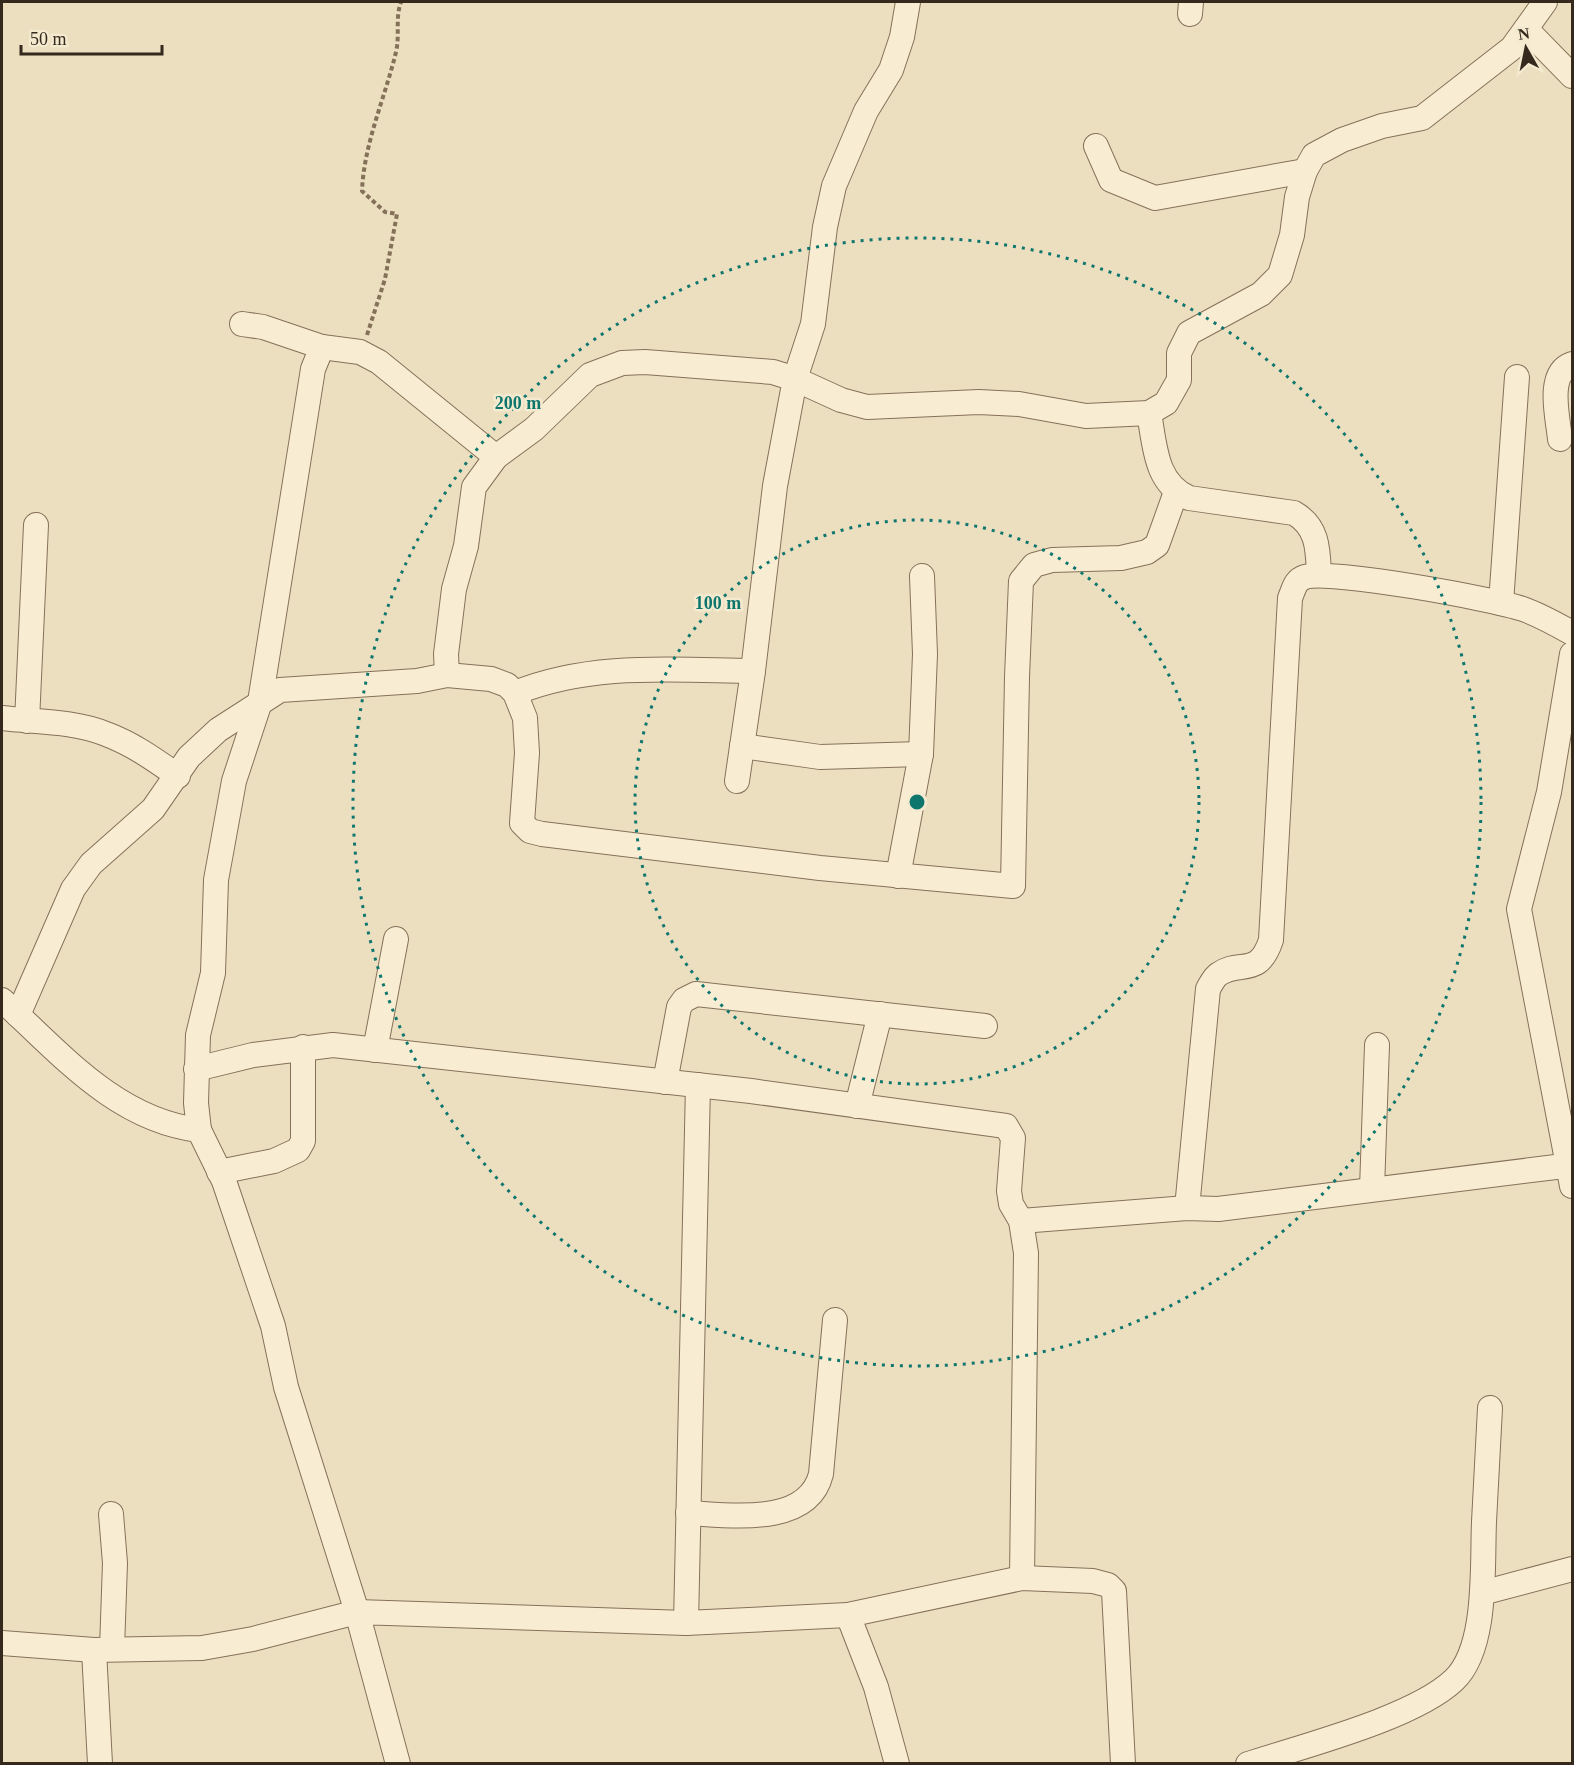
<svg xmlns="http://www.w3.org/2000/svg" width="1574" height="1765" font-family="Georgia,serif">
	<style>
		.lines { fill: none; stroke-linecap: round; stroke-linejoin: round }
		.minor-casing { stroke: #857159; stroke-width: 26 }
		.path { stroke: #857159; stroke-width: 4; stroke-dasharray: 4.5 3; stroke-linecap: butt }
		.minor { stroke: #f8edd3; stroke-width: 24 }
		.ring { fill: none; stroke: #0f766e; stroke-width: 3; stroke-dasharray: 3 6 }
		.centre { fill: #0f766e; stroke: #f4ead0; stroke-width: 3 }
		.ring-label { font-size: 18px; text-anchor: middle; font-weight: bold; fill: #0f766e; stroke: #f4ead0; stroke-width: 5; stroke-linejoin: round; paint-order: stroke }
	</style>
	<rect width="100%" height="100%" fill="#ecdfc0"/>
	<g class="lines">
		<defs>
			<g id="minor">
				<path d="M908 2 902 37 891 70 866 111 834 186 825 227 813 324 795 379 841 400 867 407 979 402 1019 404 1086 416 1149 413 1166 403 1179 380V353L1189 333 1261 294 1280 275 1292 235 1297 197 1305 171 1314 155 1342 140 1382 126 1422 118 1512 48 1545 2"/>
				<path d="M1190 14 1191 2"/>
				<path d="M1526 29 1572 76"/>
				<path d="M1096 146 1111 180 1155 198 1305 171"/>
				<path d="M242 324 263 327 322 347"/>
				<path d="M1149 413C1155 446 1155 483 1189 498L1294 513C1318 527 1318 549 1319 575"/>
				<path d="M1560 439C1558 418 1546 373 1572 364"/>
				<path d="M1501 603 1517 377"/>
				<path d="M1572 654 1549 792 1519 909 1572 1186"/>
				<path d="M447 675 446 654 454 589 466 546 474 487 496 457 534 429 590 375 622 363 645 362 773 372 795 379 775 486 753 671 737 781"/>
				<path d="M515 693C591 662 673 670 753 671"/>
				<path d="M2 718C36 722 74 721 106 734 133 744 155 760 178 776"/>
				<path d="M27 721 36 525"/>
				<path d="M742 746 820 757 921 754"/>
				<path d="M898 876 921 754 925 654 922 576"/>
				<path d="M2 1000C60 1053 116 1120 199 1130L224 1181 273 1326 286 1387 357 1612 253 1639 202 1648 94 1650 2 1643"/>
				<path d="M18 1015 73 889 91 864 153 809 189 757 218 730 280 690 417 681 447 675 491 679 507 685 515 693 525 718 527 753 522 823 530 831 542 834 820 868 1013 886 1017 677 1021 581 1034 565 1052 560 1121 558 1147 552 1157 545 1176 492"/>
				<path d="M375 1050 396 939"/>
				<path d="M196 1069 253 1055 333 1045 751 1091 1006 1126 1013 1138 1009 1191 1011 1204 1021 1221 1026 1253 1022 1578"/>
				<path d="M665 1082 679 1007 684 1000 696 994 985 1026"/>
				<path d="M857 1106 880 1014"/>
				<path d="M199 1130 196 1103 198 1035 213 973 216 880 234 781 260 702 313 369 322 347 360 352 379 362 496 457"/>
				<path d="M219 1172 274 1161 298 1150 303 1141V1047"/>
				<path d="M1372 1189 1377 1045"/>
				<path d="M1187 1208 1208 989C1211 984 1214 977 1219 974 1240 959 1258 979 1271 940L1290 598C1294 589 1295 580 1305 577 1330 569 1494 599 1523 609 1540 615 1556 624 1572 633"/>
				<path d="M1021 1221 1187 1208 1218 1209 1572 1165"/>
				<path d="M688 1513C730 1515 808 1527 821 1474L835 1320"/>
				<path d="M111 1514 115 1563 112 1649"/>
				<path d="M1482 1593 1572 1569"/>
				<path d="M848 1615 876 1687 897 1764"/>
				<path d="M686 1623 698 1085"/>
				<path d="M94 1650 100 1764"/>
				<path d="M398 1764 357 1612 686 1623 848 1615 1022 1578 1093 1581 1108 1585 1114 1591 1123 1764"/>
				<path d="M1248 1764C1303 1746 1414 1718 1454 1680 1488 1648 1482 1565 1484 1522 1486 1484 1488 1446 1490 1408"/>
			</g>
		</defs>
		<use href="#minor" class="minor-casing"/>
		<path class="path" d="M367 335 385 279 397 214 385 212 362 191C364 143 385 98 396 52 400 35 395 18 401 2"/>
		<use href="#minor" class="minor"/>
	</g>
	<g class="ring">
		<circle cx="917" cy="802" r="282"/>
		<circle cx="917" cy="802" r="564"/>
	</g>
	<circle cx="917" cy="802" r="9" class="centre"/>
	<g class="ring-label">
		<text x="518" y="409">200 m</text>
		<text x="718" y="609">100 m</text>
	</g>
	<rect width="1574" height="1765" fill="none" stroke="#35291d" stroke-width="6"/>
	<g transform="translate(1526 48) rotate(351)" stroke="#f4ead0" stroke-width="4.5" paint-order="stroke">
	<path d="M0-4.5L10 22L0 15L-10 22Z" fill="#35291d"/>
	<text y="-9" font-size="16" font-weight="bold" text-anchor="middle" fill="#35291d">N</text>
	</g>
	<path d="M21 45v9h141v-9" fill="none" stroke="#35291d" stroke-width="3"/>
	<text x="30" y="45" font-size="18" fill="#35291d" stroke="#f4ead0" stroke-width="4.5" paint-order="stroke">50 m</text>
</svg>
